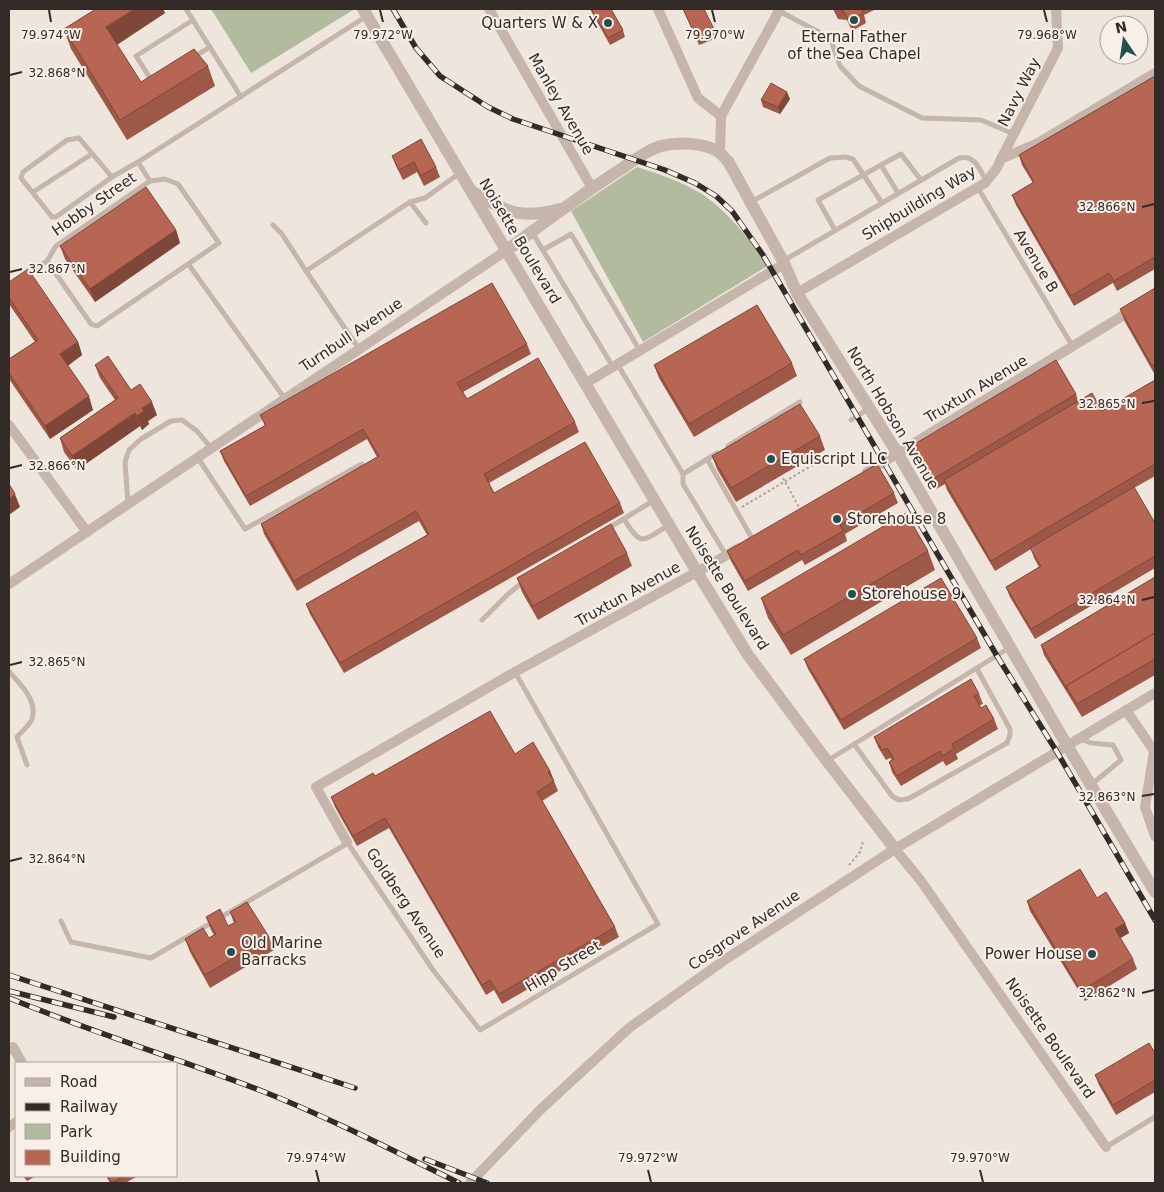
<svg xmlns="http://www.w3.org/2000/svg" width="1164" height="1192" font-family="'DejaVu Sans',sans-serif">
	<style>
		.green { fill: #b3bb9e }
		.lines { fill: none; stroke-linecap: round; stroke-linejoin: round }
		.path { stroke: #b09f94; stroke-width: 2; stroke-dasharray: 2.5 2.5; stroke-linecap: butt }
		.service { stroke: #c5b5aa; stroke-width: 5 }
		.minor { stroke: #c5b5aa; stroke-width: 10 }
		.tertiary { stroke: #c5b5aa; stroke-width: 12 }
		.rail-casing { stroke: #332b28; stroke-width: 5.5 }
		.rail { stroke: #f7efe8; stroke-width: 4; stroke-dasharray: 11; stroke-linecap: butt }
		.wall { fill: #9d5847 }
		.shaded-wall { fill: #7f473a }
		.building { fill: #b66653; stroke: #7f473a }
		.ticks { fill: none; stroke: #332b28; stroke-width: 2 }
		.poi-dot { fill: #234f4f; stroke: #f7efe8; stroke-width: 2 }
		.labels { text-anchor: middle; stroke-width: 4; stroke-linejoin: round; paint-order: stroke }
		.poi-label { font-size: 15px; fill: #332b28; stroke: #f7efe8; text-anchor: start }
		.street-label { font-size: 15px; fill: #332b28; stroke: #f7efe8 }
		.ticks-label { font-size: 12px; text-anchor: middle; fill: #332b28; stroke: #f7efe8; stroke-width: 4; stroke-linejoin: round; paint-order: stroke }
	</style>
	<rect width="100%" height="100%" fill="#eee5dc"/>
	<g class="green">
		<path d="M211 9H352L353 10 251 73Z"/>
		<path d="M637 167C660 174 682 182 702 194 729 212 749 240 769 265L643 342 571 211Z"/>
	</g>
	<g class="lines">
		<g class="path">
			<path d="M783 478 800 509"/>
			<path d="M742 507 831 454"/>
			<path d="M849 865 860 852 863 841"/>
		</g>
		<g class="service">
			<path d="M186 9 241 97"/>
			<path d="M779 11 819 32 832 43 840 66 859 86 922 118 981 120 1014 134"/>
			<path d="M194 57 210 47"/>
			<path d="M152 81 136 56 193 20"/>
			<path d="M881 165 898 193"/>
			<path d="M112 177 56 217H52L21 178 23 172 67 140 79 138 112 177 138 162"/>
			<path d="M150 181 138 162 367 16"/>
			<path d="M978 188 1073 347"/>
			<path d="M33 192 92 154"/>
			<path d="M410 202 426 223"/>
			<path d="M751 202 830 158 845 157 853 159 882 203"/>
			<path d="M273 225 282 234 306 271"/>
			<path d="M835 230 818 200 901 154 921 180"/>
			<path d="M532 232 613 367"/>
			<path d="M543 250 571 234 640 351"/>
			<path d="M783 261 959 158C975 154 980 170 986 181"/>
			<path d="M189 265 285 399"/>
			<path d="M26 275 47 261 56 246 150 181 165 179 178 184 219 243 97 326 91 324 47 261"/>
			<path d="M359 349 306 271 410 202 425 198 460 173"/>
			<path d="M618 365 683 474"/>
			<path d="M851 420 868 409"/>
			<path d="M728 446 800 402"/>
			<path d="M717 453 683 474V484L726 555"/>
			<path d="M198 458 245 529 362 464"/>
			<path d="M707 459 753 540"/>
			<path d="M128 503 125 462 129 450 141 439 171 421 182 420 197 431 211 448"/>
			<path d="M624 519C642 548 642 541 669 525"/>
			<path d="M607 529 653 501"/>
			<path d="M482 620 507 595 524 581"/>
			<path d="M9 671C19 684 38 699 32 719 30 725 21 732 17 737L27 765"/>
			<path d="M1080 739 1091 743 1113 745 1121 760 1092 784"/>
			<path d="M854 744 892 796 899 800 908 799 1007 743 1010 735V729L977 669"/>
			<path d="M827 761 1009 648"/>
			<path d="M347 842 433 970 480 1030 658 924 515 672"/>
			<path d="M61 921 71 942 151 958 348 843"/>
			<path d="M1106 1147 1155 1117"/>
		</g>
		<g class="minor">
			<path d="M489 9 592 188"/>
			<path d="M658 9 698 98 721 116 720 152"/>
			<path d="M721 116 780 9"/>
			<path d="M1001 159 1058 48 1056 9"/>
			<path d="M797 293 985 183 997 168 1001 159 1038 143 1155 73"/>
			<path d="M586 383 784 264"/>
			<path d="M9 425 87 532"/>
			<path d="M867 472 1155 296"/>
			<path d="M9 584 507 250"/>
			<path d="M1126 710 1154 751 1145 807 1155 836"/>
			<path d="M347 842 316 787 515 672 697 572 739 548"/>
			<path d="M895 849 921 881 1106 1147"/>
			<path d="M9 1050 13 1047 22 1063"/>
			<path d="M9 1127 16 1122"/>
			<path d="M470 1183 540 1110 629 1028 726 959 895 849 1155 693"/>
		</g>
		<g class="tertiary">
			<path d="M363 9 697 572 748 655 827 761 895 849"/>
			<path d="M473 192C507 212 520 220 560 209"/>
			<path d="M507 250C545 222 582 194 621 169 633 161 647 150 661 146 677 142 706 142 720 153 723 155 725 159 728 161L783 261 797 293 898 454 1068 747 1155 892"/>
		</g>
		<defs>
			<g id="rail">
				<path d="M393 9 416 48 440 76 488 107 513 119 665 170 695 183 716 196 732 211 763 255 997 656 1057 752 1155 920"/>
				<path d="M9 975 355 1088"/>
				<path d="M9 991 114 1017"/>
				<path d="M9 998C92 1032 178 1059 262 1091 330 1118 394 1151 459 1183"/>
				<path d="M425 1159 487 1183"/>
			</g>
		</defs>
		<use href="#rail" class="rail-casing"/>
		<use href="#rail" class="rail"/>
	</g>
	<g class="wall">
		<path d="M96 9H163L165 13 117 45 141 82 208 66 215 86 127 140 71 49 64 29Z"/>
		<path d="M590 9H611L623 30 625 37 610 45Z"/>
		<path d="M683 9 715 31 717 38 699 45Z"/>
		<path d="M833 9H876L864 15 866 23 852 31 847 20 838 19Z"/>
		<path d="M1155 76V269L1117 291 1113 283 1074 306 1016 205 1012 195 1033 183 1022 165 1019 155Z"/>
		<path d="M790 99 780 114 763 107 761 100Z"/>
		<path d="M392 156 436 167 440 177 424 186 417 172 403 180 396 166Z"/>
		<path d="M176 230 180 243 95 302 65 259 60 246Z"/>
		<path d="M9 282 78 342 82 355 67 366 93 410 50 439 9 379V359L35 342 9 304Z"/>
		<path d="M1155 288V375L1125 322 1120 309Z"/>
		<path d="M527 344 531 354 463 392 467 399 575 422 579 432 489 483 494 493 620 503 624 513 344 673 310 614 306 604 427 535 419 521 297 591 264 534 261 524 377 457 367 439 250 506 224 461 220 451 265 426 260 415Z"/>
		<path d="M792 363 797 376 694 437 659 378 654 365Z"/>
		<path d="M95 365 131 390 157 415 148 421 149 424 142 430 140 426 77 470 64 452 60 438 115 400 100 378Z"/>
		<path d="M1155 380V476L1134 488 1155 523V568L1035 639 1010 597 1006 587 1039 567 1034 558 1031 549 995 571 947 490 945 484 936 489 916 455 913 445 1076 394 1078 401 1102 411Z"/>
		<path d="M820 436 825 450 736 502 717 469 712 456Z"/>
		<path d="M894 493 898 503 845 534 847 541 805 565 802 560 748 591 731 561 727 551Z"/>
		<path d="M928 551 935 570 791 655 768 618 761 598Z"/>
		<path d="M627 553 632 566 538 620 522 592 517 578Z"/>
		<path d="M1155 577V675L1082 717 1044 655 1041 645Z"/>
		<path d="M977 638 981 648 844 730 808 669 804 659Z"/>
		<path d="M979 694 983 704 980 705 981 708 994 719 998 729 956 754 958 759 946 766 943 761 901 786 892 772 889 762 892 760 890 758 886 760 878 747 874 737Z"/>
		<path d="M515 754 550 771 558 791 542 801 615 927 619 937 502 1004 494 990 486 995 389 828 357 846 335 807 331 797 375 776Z"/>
		<path d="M1097 898 1125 923 1129 933 1120 938 1133 959 1137 969 1085 1001 1030 911 1027 901Z"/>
		<path d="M230 912 269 937 274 950 210 988 190 952 185 939 209 938 214 935 211 930 206 917 228 926 234 923Z"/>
		<path d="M1155 1053V1092L1116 1115 1099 1085 1095 1075Z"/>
		<path d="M23 1176H36L27 1181Z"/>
		<path d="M106 1176H138L125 1183H110Z"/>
	</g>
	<g class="shaded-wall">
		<path d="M135 9H163L165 13 113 47 106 27Z"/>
		<path d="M787 92 790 99 780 114 778 107Z"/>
		<path d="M176 230 180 243 95 302 90 289Z"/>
		<path d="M78 342 82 355 65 368 60 354Z"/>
		<path d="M89 396 93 410 50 439 45 426Z"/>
		<path d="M152 402 157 415 148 421 149 424 142 430 137 416 142 408Z"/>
		<path d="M135 413 140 426 77 470 72 456Z"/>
		<path d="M15 494 20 507 9 515V499Z"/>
		<path d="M550 771 554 781 548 772Z"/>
		<path d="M1125 923 1129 933 1119 939 1115 929Z"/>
	</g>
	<g class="building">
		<path d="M96 9H135L106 27 141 82 194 49 208 66 120 120 64 29Z"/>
		<path d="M591 9H611L623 30 608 38Z"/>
		<path d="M683 9H704L715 31 697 39Z"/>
		<path d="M835 9H861L863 13 849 21 843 10Z"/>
		<path d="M1155 76V257L1114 281 1109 273 1071 296 1012 195 1034 182 1019 155Z"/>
		<path d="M771 83 787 92 778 107 761 100Z"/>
		<path d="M421 139 436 167 421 176 414 162 399 170 392 156Z"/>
		<path d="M146 187 176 230 90 289 60 246Z"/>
		<path d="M28 269 78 342 60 354 89 396 45 426 9 373V359L38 340 9 298V282Z"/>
		<path d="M492 283 527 344 457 383 467 399 538 358 575 422 484 474 494 493 585 442 620 503 340 663 306 604 429 534 416 511 294 581 261 524 379 456 363 429 246 496 220 451 266 425 260 415Z"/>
		<path d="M1155 288V364L1152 366 1120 309Z"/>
		<path d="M757 305 792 363 689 424 654 365Z"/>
		<path d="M108 356 131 390 140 384 152 402 142 408 144 411 137 416 135 413 72 456 60 438 118 398 95 365Z"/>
		<path d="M1056 360 1076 394 933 479 913 445Z"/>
		<path d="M1155 380V464L991 561 944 480 1092 393 1102 411Z"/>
		<path d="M800 404 820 436 731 488 712 456Z"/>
		<path d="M877 464 894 493 840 525 843 531 801 555 798 550 745 581 727 551Z"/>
		<path d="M9 484 15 494 9 499Z"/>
		<path d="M1134 487 1155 523V556L1031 629 1006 587 1041 566 1030 548Z"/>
		<path d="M906 513 928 551 783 635 761 598Z"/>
		<path d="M611 524 627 553 533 606 517 578Z"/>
		<path d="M1155 577V633L1066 686 1067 689 1041 645Z"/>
		<path d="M941 578 977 638 841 720 804 659Z"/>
		<path d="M1155 633V659L1077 704 1066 686Z"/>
		<path d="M971 679 979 694 974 696 981 708 986 705 994 719 952 744 954 749 942 756 940 751 897 776 889 762 894 759 887 748 882 750 874 737Z"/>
		<path d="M490 711 515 754 533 742 550 771 548 772 554 781 537 792 615 927 499 994 490 980 482 985 385 818 353 836 331 797 373 773 375 776Z"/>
		<path d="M1080 869 1097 898 1106 892 1125 923 1115 929 1133 959 1081 991 1027 901Z"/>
		<path d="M247 902 269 937 205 975 185 939 203 928 209 938 216 934 206 917 220 909 228 926 236 922 230 912Z"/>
		<path d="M1149 1043 1155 1053V1080L1113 1105 1095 1075Z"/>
		<path d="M107 1176H124L112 1183Z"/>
	</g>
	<path class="ticks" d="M49 10 51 22M380 10 383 22M712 10 715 22M1044 10 1047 22M10 75 22 72M1142 207 1154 204M10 272 22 269M1142 403 1154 401M10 468 22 465M1142 600 1154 597M10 665 22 662M1142 796 1154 794M10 861 22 858M1142 993 1154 990M316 1170 319 1182M648 1170 651 1182M980 1170 983 1182"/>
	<g class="poi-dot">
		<circle cx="854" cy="20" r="5"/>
		<circle cx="608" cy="23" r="5"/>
		<circle cx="771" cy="459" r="5"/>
		<circle cx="837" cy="519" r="5"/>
		<circle cx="852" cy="594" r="5"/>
		<circle cx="231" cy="952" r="5"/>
		<circle cx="1092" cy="954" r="5"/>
	</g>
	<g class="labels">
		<g class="poi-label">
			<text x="598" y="28" text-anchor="end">Quarters W &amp; X</text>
			<text x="854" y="42" text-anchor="middle">Eternal Father<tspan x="854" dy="17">of the Sea Chapel</tspan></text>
			<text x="781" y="464">Equiscript LLC</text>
			<text x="847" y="524">Storehouse 8</text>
			<text x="862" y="599">Storehouse 9</text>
			<text x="241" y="948">Old Marine<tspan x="241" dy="17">Barracks</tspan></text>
			<text x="1082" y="959" text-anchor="end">Power House</text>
		</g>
		<g class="street-label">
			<text transform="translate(1019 92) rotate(-63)" y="5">Navy Way</text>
			<text transform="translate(561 104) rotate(60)" y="5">Manley Avenue</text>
			<text transform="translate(919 203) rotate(-31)" y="5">Shipbuilding Way</text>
			<text transform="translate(94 204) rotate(-35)" y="5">Hobby Street</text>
			<text transform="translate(520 241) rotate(59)" y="5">Noisette Boulevard</text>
			<text transform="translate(1036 261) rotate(59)" y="5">Avenue B</text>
			<text transform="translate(351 335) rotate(-34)" y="5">Turnbull Avenue</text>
			<text transform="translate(976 389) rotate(-31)" y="5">Truxtun Avenue</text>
			<text transform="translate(893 418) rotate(59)" y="5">North Hobson Avenue</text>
			<text transform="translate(727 588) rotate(58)" y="5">Noisette Boulevard</text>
			<text transform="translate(628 594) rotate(-29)" y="5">Truxtun Avenue</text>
			<text transform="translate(406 903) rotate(56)" y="5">Goldberg Avenue</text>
			<text transform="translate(744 930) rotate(-34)" y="5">Cosgrove Avenue</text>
			<text transform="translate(563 966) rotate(-31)" y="5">Hipp Street</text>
			<text transform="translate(1050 1038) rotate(55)" y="5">Noisette Boulevard</text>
		</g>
	</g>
	<g class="ticks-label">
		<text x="51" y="39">79.974°W</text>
		<text x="383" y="39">79.972°W</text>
		<text x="715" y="39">79.970°W</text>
		<text x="1047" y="39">79.968°W</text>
		<text x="57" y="77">32.868°N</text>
		<text x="1107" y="211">32.866°N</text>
		<text x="57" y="273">32.867°N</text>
		<text x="1107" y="408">32.865°N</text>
		<text x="57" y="470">32.866°N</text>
		<text x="1107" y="604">32.864°N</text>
		<text x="57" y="666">32.865°N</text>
		<text x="1107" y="801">32.863°N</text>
		<text x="57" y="863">32.864°N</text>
		<text x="1107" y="997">32.862°N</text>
		<text x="316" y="1162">79.974°W</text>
		<text x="648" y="1162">79.972°W</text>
		<text x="980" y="1162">79.970°W</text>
	</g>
	<rect width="1164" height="1192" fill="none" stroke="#332b28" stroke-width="20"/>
	<rect x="15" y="1062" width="162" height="115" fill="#f7efe8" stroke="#a9a19b"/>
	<rect x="25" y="1078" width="25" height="8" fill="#c5b5aa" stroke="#a9a19b"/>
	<text x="60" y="1087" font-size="15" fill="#332b28">Road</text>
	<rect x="25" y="1103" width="25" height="8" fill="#332b28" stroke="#a9a19b"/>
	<text x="60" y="1112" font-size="15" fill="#332b28">Railway</text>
	<rect x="25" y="1124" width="25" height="15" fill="#b3bb9e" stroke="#a9a19b"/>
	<text x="60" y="1137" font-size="15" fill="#332b28">Park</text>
	<rect x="25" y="1150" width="25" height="15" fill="#b66653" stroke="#a9a19b"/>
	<text x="60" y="1162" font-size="15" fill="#332b28">Building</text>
	<g transform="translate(1124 40) rotate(347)"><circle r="24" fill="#f7efe8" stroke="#a9a19b"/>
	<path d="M0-4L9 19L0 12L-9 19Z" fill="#234f4f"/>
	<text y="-8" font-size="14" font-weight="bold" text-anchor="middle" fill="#332b28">N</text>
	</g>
</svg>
